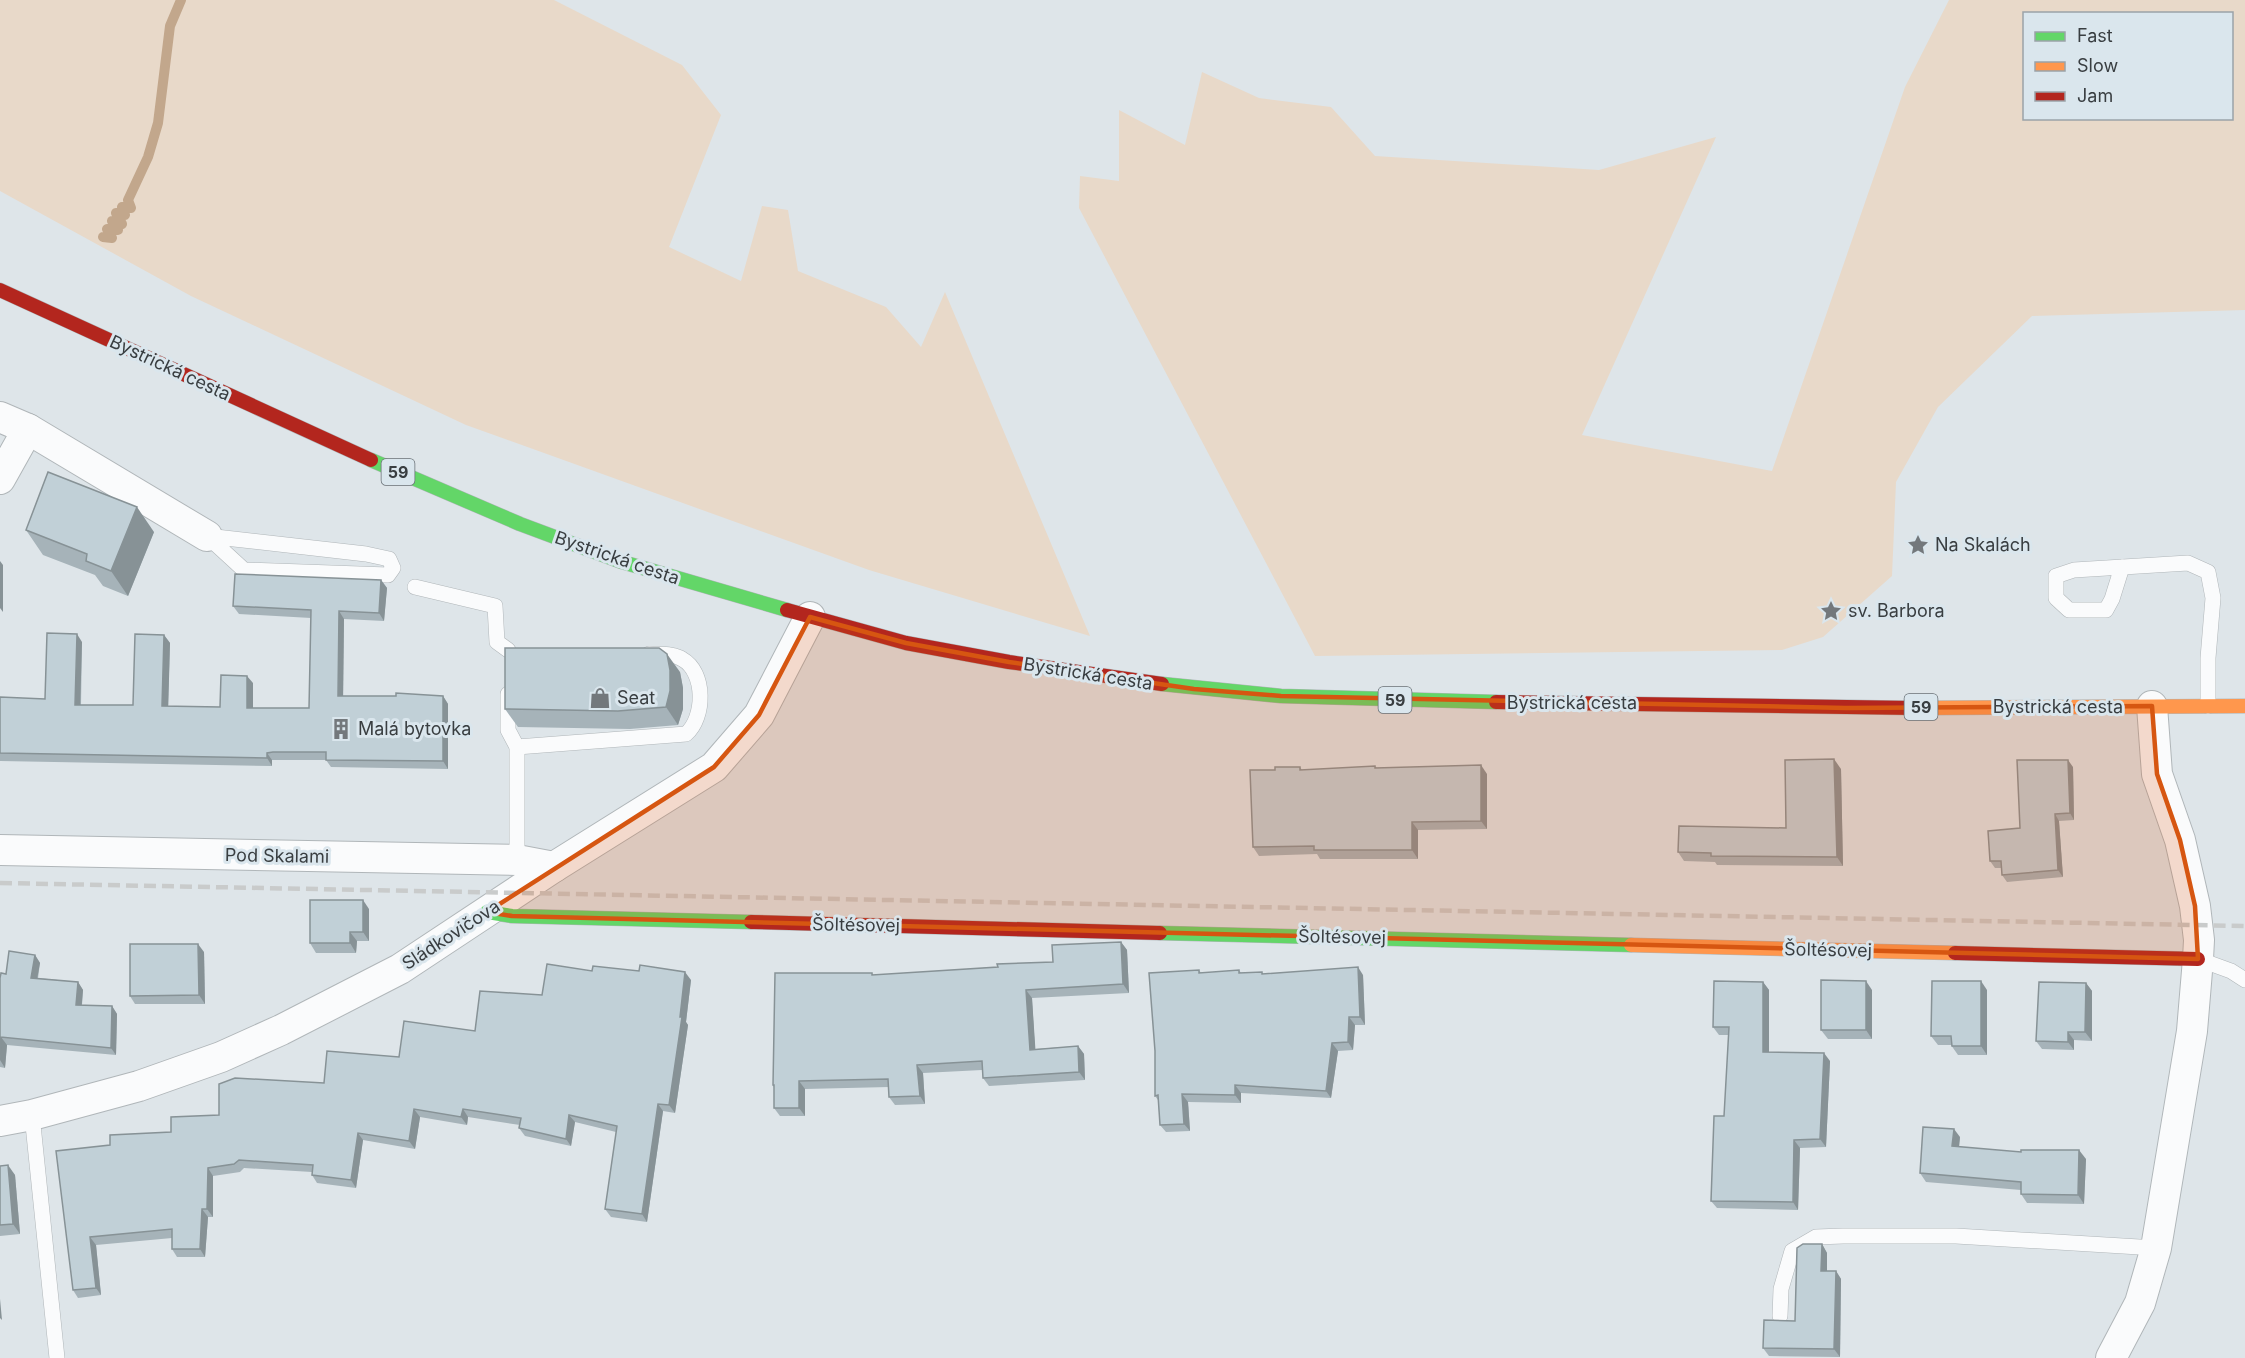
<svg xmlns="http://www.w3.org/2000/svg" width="2245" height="1358" font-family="Inter,sans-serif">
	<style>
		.green { fill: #e8d9c9; fill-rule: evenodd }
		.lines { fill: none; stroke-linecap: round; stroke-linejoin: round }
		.stream { stroke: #c2a78c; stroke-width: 10 }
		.lane-casing { stroke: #b0b6b9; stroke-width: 16 }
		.street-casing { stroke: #b0b6b9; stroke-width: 32 }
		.fast-casing { stroke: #b0b6b9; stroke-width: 15 }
		.slow-casing { stroke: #b0b6b9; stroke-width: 15 }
		.jam-casing { stroke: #b0b6b9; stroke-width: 15 }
		.lane { stroke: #fafbfc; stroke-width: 15 }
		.street { stroke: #fafbfc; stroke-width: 30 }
		.fast { stroke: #63d668; stroke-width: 14 }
		.slow { stroke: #ff974d; stroke-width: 14 }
		.jam { stroke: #b3261e; stroke-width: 14 }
		.rail { stroke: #c9cbcb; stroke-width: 4.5; stroke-dasharray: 12 6; stroke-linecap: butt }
		.wall { fill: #a6b3b9 }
		.shaded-wall { fill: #879296 }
		.building { fill: #c1d0d7; stroke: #879296; stroke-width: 1.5 }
		.marked { fill: #d65611; fill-opacity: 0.2; stroke: #d65611; stroke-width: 4.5; stroke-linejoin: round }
		.labels { text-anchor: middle; stroke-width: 6; stroke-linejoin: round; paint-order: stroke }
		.shield { fill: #dae6ed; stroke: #697075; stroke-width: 1.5 }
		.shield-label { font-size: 16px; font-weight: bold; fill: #393e41 }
		.street-label { font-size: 18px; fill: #393e41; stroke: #dae6ed }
		.poi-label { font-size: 18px; fill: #393e41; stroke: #dae6ed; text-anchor: start }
	</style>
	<rect width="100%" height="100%" fill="#dee5e9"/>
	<g class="green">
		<path d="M0 0H554L682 65 721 115 669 247 741 281 762 206 788 210 798 271 886 307 921 347 945 292 1090 636 869 570 466 425 191 296 0 191Z"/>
		<path d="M1949 0H2245V310L2032 316 1938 407 1896 482 1892 576 1823 637 1782 650 1315 656 1079 208 1080 176 1119 181V110L1185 145 1202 72 1259 98 1331 107 1375 156 1599 170 1716 137 1582 435 1772 471 1905 87ZM2024 14H2232V118H2024Z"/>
	</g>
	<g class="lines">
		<path class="stream" d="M103 237 112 238 107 229 118 230 112 221 122 224 116 213 125 215 122 207 131 208 128 200 148 157 158 123 170 26 181 0"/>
		<defs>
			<g id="lane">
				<path d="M207 536 366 554 389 559 393 568 388 575 244 570Z"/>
				<path d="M2122 567 2112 599 2106 610H2069L2056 598V576L2074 570 2188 563 2208 572 2213 598 2208 658V706"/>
				<path d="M415 587 495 606 497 642 508 650"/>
				<path d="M508 694V730L517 747V860"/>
				<path d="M517 747 686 734C705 718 706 672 682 659 673 653 660 655 649 654"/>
				<path d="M2198 959 2231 971 2245 980"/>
				<path d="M32 1115 57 1358"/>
				<path d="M1780 1316 1781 1289 1792 1251 1816 1237 1843 1236H1956L2156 1248"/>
			</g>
			<g id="street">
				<path d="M0 417 28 429 0 479"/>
				<path d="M28 429 207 536"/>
				<path d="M0 850 517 860 554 867"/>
				<path d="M0 1121 32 1115 139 1086 221 1057 281 1030 400 969 554 867 714 767 759 715 810 617"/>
				<path d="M2111 1358 2140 1303 2156 1248 2192 1031 2198 959 2199 940 2195 906 2180 840 2157 774 2152 706"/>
			</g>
			<g id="fast">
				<path d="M371 460 520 524 619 561 787 610"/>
				<path d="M1162 684 1281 696 1496 702"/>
				<path d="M487 912 512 916 751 922"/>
				<path d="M1160 933 1631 945"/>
			</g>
			<g id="slow">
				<path d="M1915 708 2245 706"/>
				<path d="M1631 945 1955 953"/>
			</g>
			<g id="jam">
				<path d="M0 290 371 460"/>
				<path d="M787 610 906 643 1009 662 1162 684"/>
				<path d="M1496 702 1915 708"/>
				<path d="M751 922 1160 933"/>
				<path d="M1955 953 2198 959"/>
			</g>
		</defs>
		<use href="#lane" class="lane-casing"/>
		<use href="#street" class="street-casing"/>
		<use href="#fast" class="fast-casing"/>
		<use href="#slow" class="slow-casing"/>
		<use href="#jam" class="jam-casing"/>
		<use href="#lane" class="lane"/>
		<use href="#street" class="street"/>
		<use href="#fast" class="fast"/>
		<use href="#slow" class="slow"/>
		<use href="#jam" class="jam"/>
		<path class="rail" d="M0 883 2245 926"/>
	</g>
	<g class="wall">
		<path d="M26 530 154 532 128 596 103 586 95 575 43 555Z"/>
		<path d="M381 580 387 588 384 621 344 619 343 696H443L448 704V769L331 767 326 760H272V766L0 761V697L45 699 82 642 81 705H133L164 635 170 643 168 706 220 707 253 683V708H309L311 618 239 614 233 606Z"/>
		<path d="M680 672 683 688V709L678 725 630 729 518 727 505 709Z"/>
		<path d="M1375 766 1377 768 1487 774V829L1418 830V859H1320L1317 854 1259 856 1253 847 1275 770 1300 767 1302 770Z"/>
		<path d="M2073 767 2074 820 2059 821 2063 877 2007 882 2002 875V868H1995L1990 861Z"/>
		<path d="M1841 769 1843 866 1717 865 1715 862 1684 861 1678 852 1786 828Z"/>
		<path d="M369 909V941H357L356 953H316L310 943Z"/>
		<path d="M1121 942 1127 950 1129 993 1032 998 1035 1049 1078 1046 1084 1054 1085 1080 989 1086 983 1078 982 1070 923 1073 925 1104 895 1105 889 1097V1087L805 1089V1116H780L774 1108V1088L773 1085 872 973 873 975 998 967 1053 962Z"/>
		<path d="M204 952 205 1004H135L130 996Z"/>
		<path d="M35 955 40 963 38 978 78 982 83 990 82 1005 112 1006 117 1014 116 1055 7 1045 5 1068 0 1067V978Z"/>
		<path d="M1199 970 1201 973 1239 970 1241 973 1262 972 1263 974 1363 975 1365 1025H1355L1353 1050 1338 1051 1331 1098 1241 1093V1103L1188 1102 1190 1131 1166 1132 1160 1125 1158 1100 1155 1096Z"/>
		<path d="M592 971 691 980 686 1022 688 1025 675 1113 663 1111 647 1222 611 1217 605 1209 616 1132 575 1122 571 1146 525 1136 519 1128 520 1125 468 1117 467 1125 420 1117 415 1149 363 1140 356 1188 317 1183 312 1175V1172L244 1168 240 1172 213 1176V1217H208L205 1257H177L172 1249V1238L96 1245 101 1295 78 1298 73 1290 110 1145 171 1132 219 1115 324 1083 475 1031 542 995Z"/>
		<path d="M1763 982 1769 990V1052L1830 1061 1826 1147 1800 1148 1798 1210 1717 1208 1711 1201 1724 1116 1729 1035H1719L1713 1027Z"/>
		<path d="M2086 983 2092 991V1041L2074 1040V1050L2042 1049 2036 1041Z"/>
		<path d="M1872 990V1039H1828L1821 1030Z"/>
		<path d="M1987 990V1055H1958L1951 1045H1938L1931 1036Z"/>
		<path d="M1960 1137 1959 1147 2086 1159 2084 1204 2027 1203 2021 1194V1190L1926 1182 1920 1173Z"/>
		<path d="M0 1166 15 1175 20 1234 0 1236Z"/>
		<path d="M1822 1244 1827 1253V1271H1836L1841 1279 1840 1357 1769 1356 1763 1348 1795 1321Z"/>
	</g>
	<g class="shaded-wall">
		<path d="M137 507 154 532 128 596 111 571Z"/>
		<path d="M0 561 3 565V612L0 608Z"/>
		<path d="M381 580 387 588 384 621 379 613Z"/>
		<path d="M339 611 344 619 343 704 338 696Z"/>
		<path d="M77 634 82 642 80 712 75 705Z"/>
		<path d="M164 635 170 643 168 714 162 706Z"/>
		<path d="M667 654 680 672 683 688V709L678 725 666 707Z"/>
		<path d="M247 676 253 683V715L247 708Z"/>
		<path d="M443 696 448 704V769L443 761Z"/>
		<path d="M267 753 272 760V766L267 758Z"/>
		<path d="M1834 759 1841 769 1843 866 1837 857Z"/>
		<path d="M2068 760 2073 767 2074 820 2070 813Z"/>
		<path d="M1481 765 1487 774V829L1481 821Z"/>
		<path d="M2055 814 2059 821 2063 877 2058 870Z"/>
		<path d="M1412 822 1418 830V859L1412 850Z"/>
		<path d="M363 900 369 909V941L363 932Z"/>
		<path d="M350 932 357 941 356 953 350 943Z"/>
		<path d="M1121 942 1127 950 1129 993 1123 984Z"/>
		<path d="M198 944 204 952 205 1004 199 995Z"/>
		<path d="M35 955 40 963 36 985 31 978Z"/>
		<path d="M1358 967 1363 975 1365 1025 1360 1017Z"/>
		<path d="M685 972 691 980 686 1022 688 1025 675 1113 669 1105Z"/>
		<path d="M1866 981 1872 990V1039L1866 1030Z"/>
		<path d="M1981 981 1987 990V1055L1981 1046Z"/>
		<path d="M78 982 83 990 81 1013 76 1005Z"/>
		<path d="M1763 982 1769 990V1060L1763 1052Z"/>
		<path d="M2086 983 2092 991V1041L2085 1032Z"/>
		<path d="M1026 990 1032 998 1036 1058 1030 1050Z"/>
		<path d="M112 1006 117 1014 116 1055 111 1048Z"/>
		<path d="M1349 1017 1355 1025 1353 1050 1348 1042Z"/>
		<path d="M2068 1032 2074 1040V1050L2068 1042Z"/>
		<path d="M1 1037 7 1045 5 1068 0 1060Z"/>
		<path d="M1332 1043 1338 1051 1331 1098 1326 1091Z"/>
		<path d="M1078 1046 1084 1054 1085 1080 1079 1072Z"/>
		<path d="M1824 1053 1830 1061 1826 1147 1820 1139Z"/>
		<path d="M917 1065 923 1073 925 1104 920 1096Z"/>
		<path d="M799 1081 805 1089V1116L799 1108Z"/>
		<path d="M1235 1085 1241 1093V1103L1235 1095Z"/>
		<path d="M1182 1094 1188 1102 1190 1131 1184 1124Z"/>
		<path d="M658 1104 663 1111 647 1222 642 1214Z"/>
		<path d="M414 1109 420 1117 415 1149 409 1141Z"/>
		<path d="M463 1109 468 1117 467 1125 461 1117Z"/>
		<path d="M569 1115 575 1122 571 1146 566 1139Z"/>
		<path d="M1954 1129 1960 1137 1958 1155 1952 1146Z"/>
		<path d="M358 1133 363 1140 356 1188 351 1180Z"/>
		<path d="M1794 1140 1800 1148 1798 1210 1793 1202Z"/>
		<path d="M2079 1150 2086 1159 2084 1204 2078 1195Z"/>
		<path d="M8 1165 15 1175 20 1234 13 1224Z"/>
		<path d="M208 1168 213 1176V1217L207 1209Z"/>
		<path d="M202 1209 208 1217 205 1257 200 1249Z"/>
		<path d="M90 1237 96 1245 101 1295 96 1288Z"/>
		<path d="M1822 1244 1827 1253V1279L1821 1271Z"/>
		<path d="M1836 1271 1841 1279 1840 1357 1834 1349Z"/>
		<path d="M0 1299 2 1320 0 1318Z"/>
	</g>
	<g class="building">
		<path d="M48 472 137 507 111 571 86 561 87 554 26 530Z"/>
		<path d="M235 574 381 580 379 613 339 611 338 696H396V693L443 696V761L326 760V752H273L267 753V758L0 753V697L45 699 47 633 77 634 75 705H133L135 634 164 635 162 706 220 707 221 675 247 676V708H309L311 610 233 606Z"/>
		<path d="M505 648H659L667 654 670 670V691L666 707 618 711 505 709Z"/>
		<path d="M1834 759 1837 857 1711 856V853L1678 852 1679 826 1786 828 1785 760Z"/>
		<path d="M2017 760H2068L2070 813 2055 814 2058 870 2002 875 2001 861H1990L1988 831 2020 828Z"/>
		<path d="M1481 765V821L1412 822V850H1314V846L1253 847 1250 770H1275V767H1300V770L1375 766V768Z"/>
		<path d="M310 900H363V932H350V943H310Z"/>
		<path d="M1121 942 1123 984 1026 990 1030 1050 1078 1046 1079 1072 983 1078 982 1061 917 1065 920 1096 889 1097 888 1079 799 1081V1108H774V1085H773L775 973H872V975L998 967 997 964 1053 962 1052 945Z"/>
		<path d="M130 944H198L199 995 130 996Z"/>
		<path d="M9 951 35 955 31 978 78 982 76 1005 112 1006 111 1048 1 1037 0 1059V978L1 973 6 974Z"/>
		<path d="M547 964 592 971 593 966 639 971 640 965 685 972 680 1017H682L669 1105 658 1104 642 1214 605 1209 617 1126 569 1115 566 1139 519 1128 521 1118 463 1109 461 1117 414 1109 409 1141 358 1133 351 1180 312 1175 313 1165 239 1160 234 1164 208 1168 207 1209H202L200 1249H172V1229L90 1237 96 1288 73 1290 56 1151 110 1145V1135L171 1132V1117L219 1115V1084L235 1078 324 1083 327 1051 399 1057 404 1021 475 1031 480 991 542 995Z"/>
		<path d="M1358 967 1360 1017H1349L1348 1042 1332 1043 1326 1091 1235 1085V1095L1182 1094 1184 1124 1160 1125 1158 1095 1155 1096V1051L1149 973 1199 970V973L1239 970V973L1262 972V974Z"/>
		<path d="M1821 980 1866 981V1030H1821Z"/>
		<path d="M1714 981 1763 982V1052L1824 1053 1820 1139 1794 1140 1793 1202 1711 1201 1714 1116H1724L1729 1027H1713Z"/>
		<path d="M1932 981H1981V1046H1952L1951 1036H1931Z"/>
		<path d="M2039 982 2086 983 2085 1032H2068V1042L2036 1041Z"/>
		<path d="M1923 1127 1954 1129 1952 1146 2021 1152V1150H2079L2078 1195 2021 1194V1182L1920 1173Z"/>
		<path d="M8 1165 13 1224 0 1225V1166Z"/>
		<path d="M1803 1244H1822L1821 1271H1836L1834 1349 1763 1348 1764 1320 1795 1321 1797 1248Z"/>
	</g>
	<path class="marked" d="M810 617 906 643 1009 662 1194 689 1281 696 1846 708 2152 706 2157 774 2180 840 2195 906 2198 959 512 916 487 912 714 767 759 715Z"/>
	<defs>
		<symbol id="sight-bare" viewBox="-9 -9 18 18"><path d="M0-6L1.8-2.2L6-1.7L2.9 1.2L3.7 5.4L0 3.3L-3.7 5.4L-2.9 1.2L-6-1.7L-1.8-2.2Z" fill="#73787c" stroke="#dae6ed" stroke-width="2.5" paint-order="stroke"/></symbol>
		<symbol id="shop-bare" viewBox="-9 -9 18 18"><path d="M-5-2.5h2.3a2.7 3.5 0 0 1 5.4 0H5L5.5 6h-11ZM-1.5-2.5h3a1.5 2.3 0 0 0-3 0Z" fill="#73787c" stroke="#dae6ed" stroke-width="2.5" paint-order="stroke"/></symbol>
		<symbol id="building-bare" viewBox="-9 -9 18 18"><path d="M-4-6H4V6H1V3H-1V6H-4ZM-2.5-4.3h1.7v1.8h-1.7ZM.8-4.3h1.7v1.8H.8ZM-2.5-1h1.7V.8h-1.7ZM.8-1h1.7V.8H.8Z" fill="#73787c" stroke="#dae6ed" stroke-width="2.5" paint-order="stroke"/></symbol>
	</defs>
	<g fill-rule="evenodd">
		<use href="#sight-bare" x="1903" y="530" width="30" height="30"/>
		<use href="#sight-bare" x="1816" y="596" width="30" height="30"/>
		<use href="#shop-bare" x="585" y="683" width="30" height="30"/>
		<use href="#building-bare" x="326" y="714" width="30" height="30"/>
	</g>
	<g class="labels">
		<g class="shield">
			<rect x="381.5" y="459" width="33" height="26" rx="4.5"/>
			<rect x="1378.5" y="687" width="33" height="26" rx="4.5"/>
			<rect x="1904.5" y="694" width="33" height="26" rx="4.5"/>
		</g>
		<g class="shield-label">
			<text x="398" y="478">59</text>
			<text x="1395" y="706">59</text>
			<text x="1921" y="713">59</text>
		</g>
		<g class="street-label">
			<text transform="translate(170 368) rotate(25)" y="6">Bystrická cesta</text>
			<text transform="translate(617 558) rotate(19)" y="6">Bystrická cesta</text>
			<text transform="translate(1088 674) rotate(9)" y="6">Bystrická cesta</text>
			<text x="1572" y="709">Bystrická cesta</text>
			<text x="2058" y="713">Bystrická cesta</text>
			<text transform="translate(277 856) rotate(1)" y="6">Pod Skalami</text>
			<text transform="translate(856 925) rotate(1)" y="6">Šoltésovej</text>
			<text transform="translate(451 935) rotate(-33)" y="6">Sládkovičova</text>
			<text transform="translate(1342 937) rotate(1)" y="6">Šoltésovej</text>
			<text transform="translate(1828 950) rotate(1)" y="6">Šoltésovej</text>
		</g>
		<g class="poi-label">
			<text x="1935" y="551">Na Skalách</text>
			<text x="1848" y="617">sv. Barbora</text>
			<text x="617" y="704">Seat</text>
			<text x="358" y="735">Malá bytovka</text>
		</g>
	</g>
	<rect x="2023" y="12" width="210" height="108" fill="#dae6ed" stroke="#9aa3a8" stroke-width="1.5"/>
	<rect x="2035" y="32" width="30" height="9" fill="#63d668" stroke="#9aa3a8" stroke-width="1.5"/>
	<text x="2077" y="42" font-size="18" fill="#393e41">Fast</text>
	<rect x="2035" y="62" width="30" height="9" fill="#ff974d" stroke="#9aa3a8" stroke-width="1.5"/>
	<text x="2077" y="72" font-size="18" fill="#393e41">Slow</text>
	<rect x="2035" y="92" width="30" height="9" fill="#b3261e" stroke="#9aa3a8" stroke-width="1.5"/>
	<text x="2077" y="102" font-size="18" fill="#393e41">Jam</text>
</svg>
